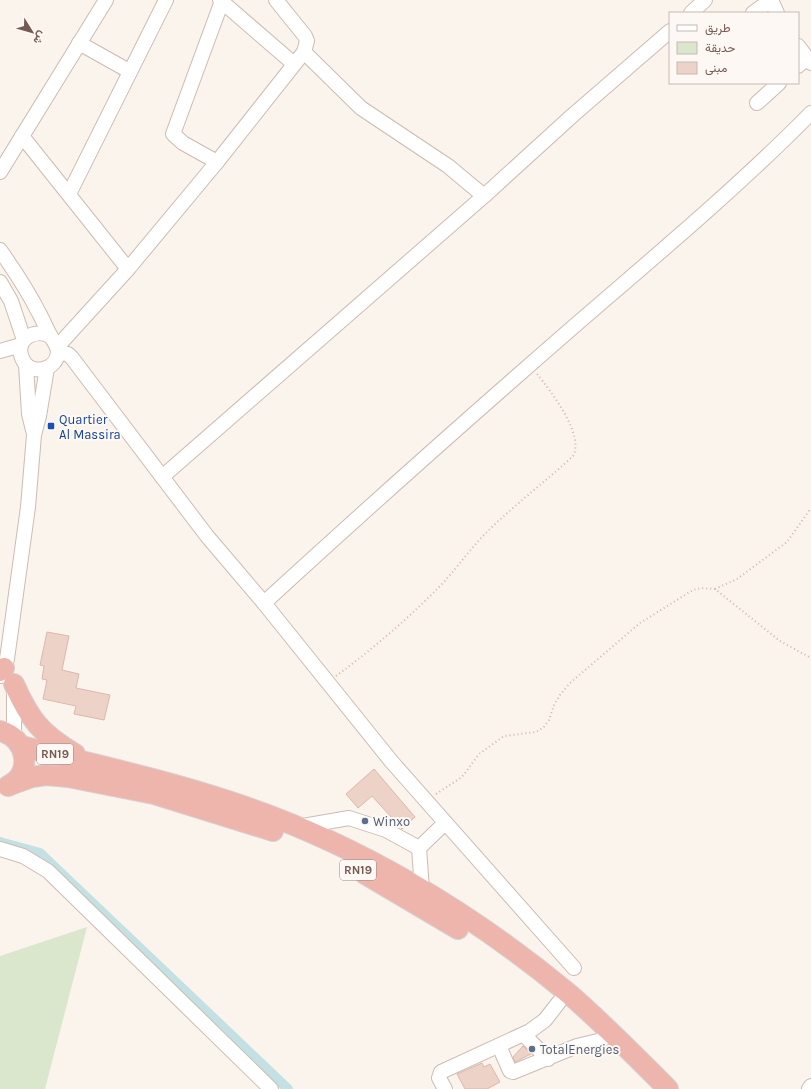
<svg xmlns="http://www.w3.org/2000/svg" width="811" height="1089" font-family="Karla,Vazirmatn,sans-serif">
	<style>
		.green { fill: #dae7cc }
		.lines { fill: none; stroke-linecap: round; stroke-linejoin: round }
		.canal { stroke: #c3e1e2; stroke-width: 10 }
		.building { fill: #edd2c7; stroke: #ddb8aa }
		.minor-casing { stroke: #ccbbb3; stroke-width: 16 }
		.highway-casing { stroke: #d8d1cf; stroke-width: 22 }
		.path { stroke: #d2b5aa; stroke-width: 2; stroke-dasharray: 1 3; stroke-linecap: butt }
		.minor { stroke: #fff; stroke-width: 14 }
		.highway { stroke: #edb5ac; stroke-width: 20 }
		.transit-dot { fill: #1a4fb4; stroke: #fdf8f3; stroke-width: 1.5 }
		.service-dot { fill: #5c6f8a; stroke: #fdf8f3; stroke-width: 1.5 }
		.labels { text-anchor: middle; stroke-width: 4; stroke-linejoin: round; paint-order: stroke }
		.shield { fill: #fdf8f3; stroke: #9d8982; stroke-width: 1 }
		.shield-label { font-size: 12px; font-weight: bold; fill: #745a52 }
		.transit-label { font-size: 13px; fill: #164399; stroke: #fdf8f3; text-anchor: start }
		.service-label { font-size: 13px; fill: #4e5e75; stroke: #fdf8f3; text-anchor: start }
	</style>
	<rect width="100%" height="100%" fill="#fbf4ed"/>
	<path class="green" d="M87 927 45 1089H0V956Z"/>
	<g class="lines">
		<path class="canal" d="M0 842 40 853 288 1089"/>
	</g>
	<g class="building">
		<path d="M47 632 69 636 62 670 79 674 76 688 110 695 104 720 74 714 76 706 43 699 47 680 42 679 44 666 40 665Z"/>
		<path d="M374 769 415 817 402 829 372 796 358 808 346 794Z"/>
		<path d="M523 1046 531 1054 515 1062 513 1057Z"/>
		<path d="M482 1063 484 1067 490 1064 500 1082 487 1089H465L457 1074Z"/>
	</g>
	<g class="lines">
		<defs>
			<g id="minor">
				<path d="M220 0 294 64"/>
				<path d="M771 0 777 13"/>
				<path d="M691 13 705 0"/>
				<path d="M753 13 771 0"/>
				<path d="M79 43 129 71"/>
				<path d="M798 46 811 63"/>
				<path d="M798 66 807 58"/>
				<path d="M757 103 779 83"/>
				<path d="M22 136 128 269"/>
				<path d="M217 162 183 143 173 134 222 1"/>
				<path d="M0 172 106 0"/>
				<path d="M69 194 166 0"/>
				<path d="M484 196 573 115 670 31"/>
				<path d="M0 250C14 270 28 291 39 313 43 320 46 328 50 335 53 341 57 344 58 351 58 371 29 377 22 358 14 339 35 328 50 336"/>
				<path d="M0 282 11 301 24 340"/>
				<path d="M57 347 128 269 217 162 304 52 307 41 305 36 276 0"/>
				<path d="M0 351 21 345"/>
				<path d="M58 353 68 354 72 358 207 536 264 603 391 761 574 968"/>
				<path d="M26 365 29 414 34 434"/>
				<path d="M162 477 484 196 448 166 361 108 304 52"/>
				<path d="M264 603C363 512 463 423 564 335 648 262 733 192 811 113"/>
				<path d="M1 676 7 659 28 507 34 435 39 416 47 368"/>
				<path d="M14 688V737"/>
				<path d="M297 827 349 818 386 830 419 848"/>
				<path d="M419 848 422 890"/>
				<path d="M419 848 445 823"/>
				<path d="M0 849 23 856 48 871 271 1089"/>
				<path d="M524 1035 548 1059"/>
				<path d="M499 1046 510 1071 513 1072 577 1046 602 1040"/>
				<path d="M445 1089 439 1078 441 1072 530 1031 545 1020 559 1002"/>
				<path d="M809 1089 811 1086"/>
			</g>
			<g id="highway">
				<path d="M0 671 4 668"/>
				<path d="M14 684C30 720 41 734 75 754"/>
				<path d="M0 731C27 737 34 774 8 786"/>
				<path d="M21 746C91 764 162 779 231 802 354 842 469 911 568 993 603 1023 635 1056 668 1089"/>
				<path d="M10 785 32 777 46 775 68 777 154 794 273 831"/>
				<path d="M365 874 458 929"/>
			</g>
		</defs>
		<use href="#minor" class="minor-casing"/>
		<use href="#highway" class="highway-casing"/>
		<g class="path">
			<path d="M715 589 737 579 787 542 811 508"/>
			<path d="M336 676C374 648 410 617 442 584 456 569 468 552 482 537 510 508 543 484 573 456 585 435 550 390 537 374"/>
			<path d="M436 794 462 777 479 754 504 736 536 732 543 728 549 720 554 705 560 695 570 683 640 623 693 590 701 588 715 589 780 641 811 658"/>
		</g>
		<use href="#minor" class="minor"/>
		<use href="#highway" class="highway"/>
	</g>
	<rect class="transit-dot" x="47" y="422" width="8" height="8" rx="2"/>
	<g class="service-dot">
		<circle cx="365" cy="821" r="4"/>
		<circle cx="532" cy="1049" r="4"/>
	</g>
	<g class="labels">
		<g class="shield">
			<rect x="37" y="744" width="36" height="20" rx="3"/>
			<rect x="340" y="860" width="36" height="20" rx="3"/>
		</g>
		<g class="shield-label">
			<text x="55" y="758">RN19</text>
			<text x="358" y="874">RN19</text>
		</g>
		<g class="transit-label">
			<text x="59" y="424">Quartier<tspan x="59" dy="15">Al Massira</tspan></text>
		</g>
		<g class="service-label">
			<text x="373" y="826">Winxo</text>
			<text x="540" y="1054">TotalEnergies</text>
		</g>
	</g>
	<rect x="669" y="12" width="130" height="72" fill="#fdf8f3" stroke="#c6b9b3"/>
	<rect x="677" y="25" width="20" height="6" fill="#ffffff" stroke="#c6b9b3"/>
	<text x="705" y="32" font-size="12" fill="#745a52">طريق</text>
	<rect x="677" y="42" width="20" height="12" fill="#dae7cc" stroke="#c6b9b3"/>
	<text x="705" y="52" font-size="12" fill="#745a52">حديقة</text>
	<rect x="677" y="62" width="20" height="12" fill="#edd2c7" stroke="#c6b9b3"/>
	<text x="705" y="72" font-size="12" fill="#745a52">مبنى</text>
	<g transform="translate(32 32) rotate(127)" stroke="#fdf8f3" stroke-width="3" paint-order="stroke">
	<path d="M0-3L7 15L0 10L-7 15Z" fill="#745a52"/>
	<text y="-6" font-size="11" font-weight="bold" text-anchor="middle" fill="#745a52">ش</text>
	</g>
</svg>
